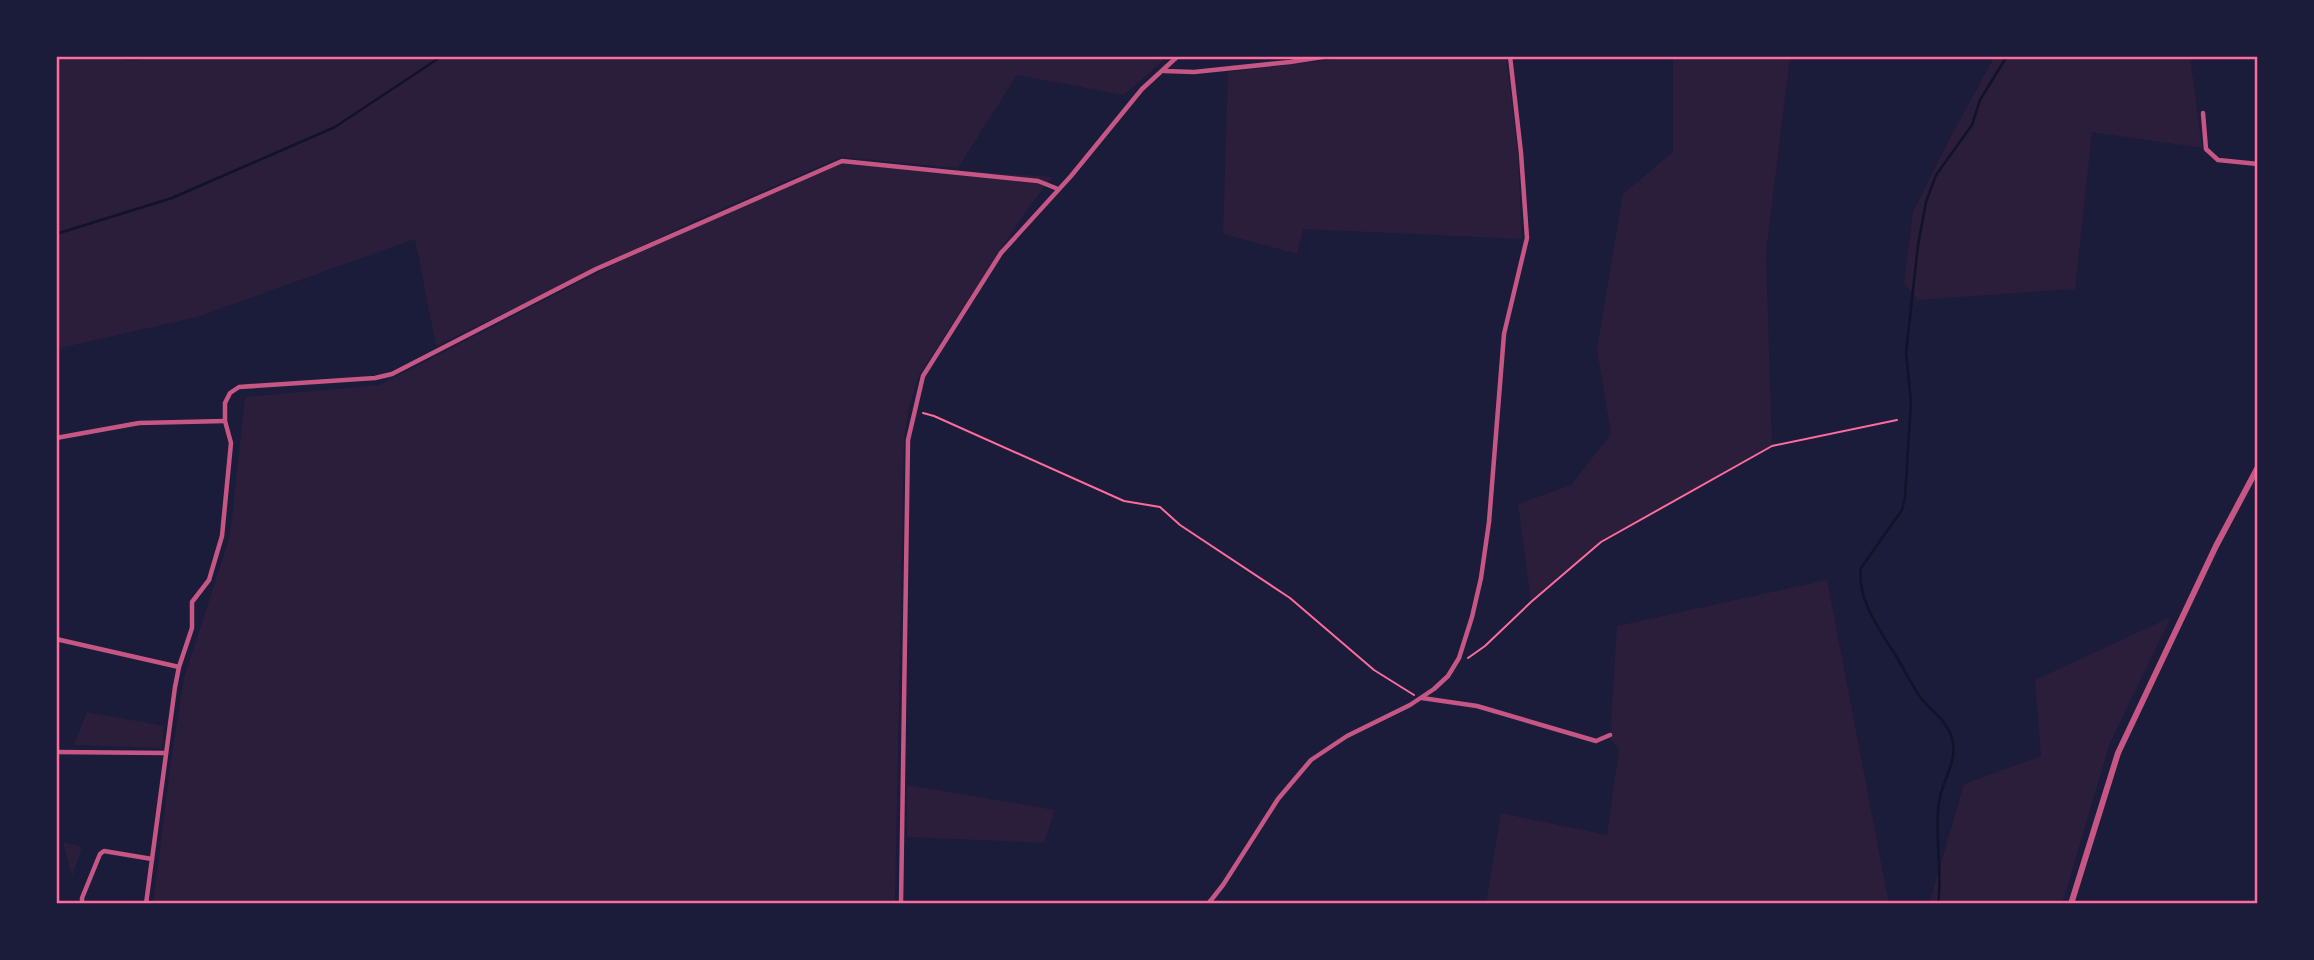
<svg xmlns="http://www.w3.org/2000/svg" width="2314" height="960" font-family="Karla,sans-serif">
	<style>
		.green { fill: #2a1e3b }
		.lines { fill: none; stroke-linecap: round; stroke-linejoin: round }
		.stream { stroke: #12122b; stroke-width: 2.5 }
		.path { stroke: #ff6b9d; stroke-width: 2 }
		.minor { stroke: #c65784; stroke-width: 4.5 }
		.tertiary { stroke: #c65784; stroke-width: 6 }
		.neatline { fill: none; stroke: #ff6b9d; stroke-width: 2.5 }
	</style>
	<rect width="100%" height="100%" fill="#1b1b3a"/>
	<g class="green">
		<path d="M56 56H104L132 61 159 56H1168L1124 95 1017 75 958 168 841 157 694 221 436 346 415 239 197 317 56 349Z"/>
		<path d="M1364 56H1506L1518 156 1522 239 1303 229 1297 254 1223 234 1228 72Z"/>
		<path d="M1673 56H1790L1766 253 1772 446 1601 542 1531 602 1518 504 1571 485 1611 434 1597 350 1623 194 1673 152Z"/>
		<path d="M1995 56H2190L2202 148 2092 132 2075 289 1918 300 1904 283 1913 212 1950 138Z"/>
		<path d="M840 163 1052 177 1024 214 919 375 909 407 904 439 895 904H153L172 753 184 678 230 536 245 397 380 385 616 263Z"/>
		<path d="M1827 580 1889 904H1486L1501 813 1607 835 1619 749 1610 739 1617 626Z"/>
		<path d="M2171 617 2110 743 2062 904H1929L1964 784 2041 756 2035 680Z"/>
		<path d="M87 712 164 726 162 748 74 745Z"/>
		<path d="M907 785 1055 810 1044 843 907 837Z"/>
		<path d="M63 842 82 847 72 877Z"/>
	</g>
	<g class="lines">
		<g class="stream">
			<path d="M56 234 172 198 335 127 442 56"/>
			<path d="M1938 904C1943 870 1934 836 1939 802 1942 779 1960 760 1951 735 1945 719 1931 711 1921 698 1913 687 1906 673 1899 661 1883 634 1856 601 1861 568L1902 510 1905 497 1911 401 1906 353 1918 245 1926 202 1936 175 1972 125 1980 100 2007 56"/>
		</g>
		<g class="path">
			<path d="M923 413 934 416 1124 501 1160 507 1180 525 1290 598 1374 670 1414 695"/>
			<path d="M1468 658 1485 646 1531 602 1601 542 1772 446 1897 420"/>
		</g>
		<g class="minor">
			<path d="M1164 71 1194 72 1290 62 1329 56"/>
			<path d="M2203 113 2206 149 2218 160 2258 164"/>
			<path d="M56 438 139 423 225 421"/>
			<path d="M56 639 179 667"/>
			<path d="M1422 698 1477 706 1596 741 1610 735"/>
			<path d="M56 752 166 753"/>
			<path d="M82 904V898L100 854 104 851 152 859"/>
			<path d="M146 904 175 687 179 667 192 628V602L209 580 222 536 231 443 225 421V403L230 393 239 387 375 378 392 374 596 269 842 161 1038 181 1058 189"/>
			<path d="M901 904 908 440 923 376 1001 253 1071 176 1142 89 1178 56"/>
			<path d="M1208 904 1223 885 1278 799 1311 760 1347 736 1410 705 1434 689 1448 676 1459 658 1472 617 1481 578 1489 522 1504 334 1527 238 1521 153 1510 56"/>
		</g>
		<path class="tertiary" d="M2071 904 2118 753 2216 546 2258 467"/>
	</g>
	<rect width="2314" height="960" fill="none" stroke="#1b1b3a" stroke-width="116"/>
	<rect x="58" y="58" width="2198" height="844" class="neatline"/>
</svg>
